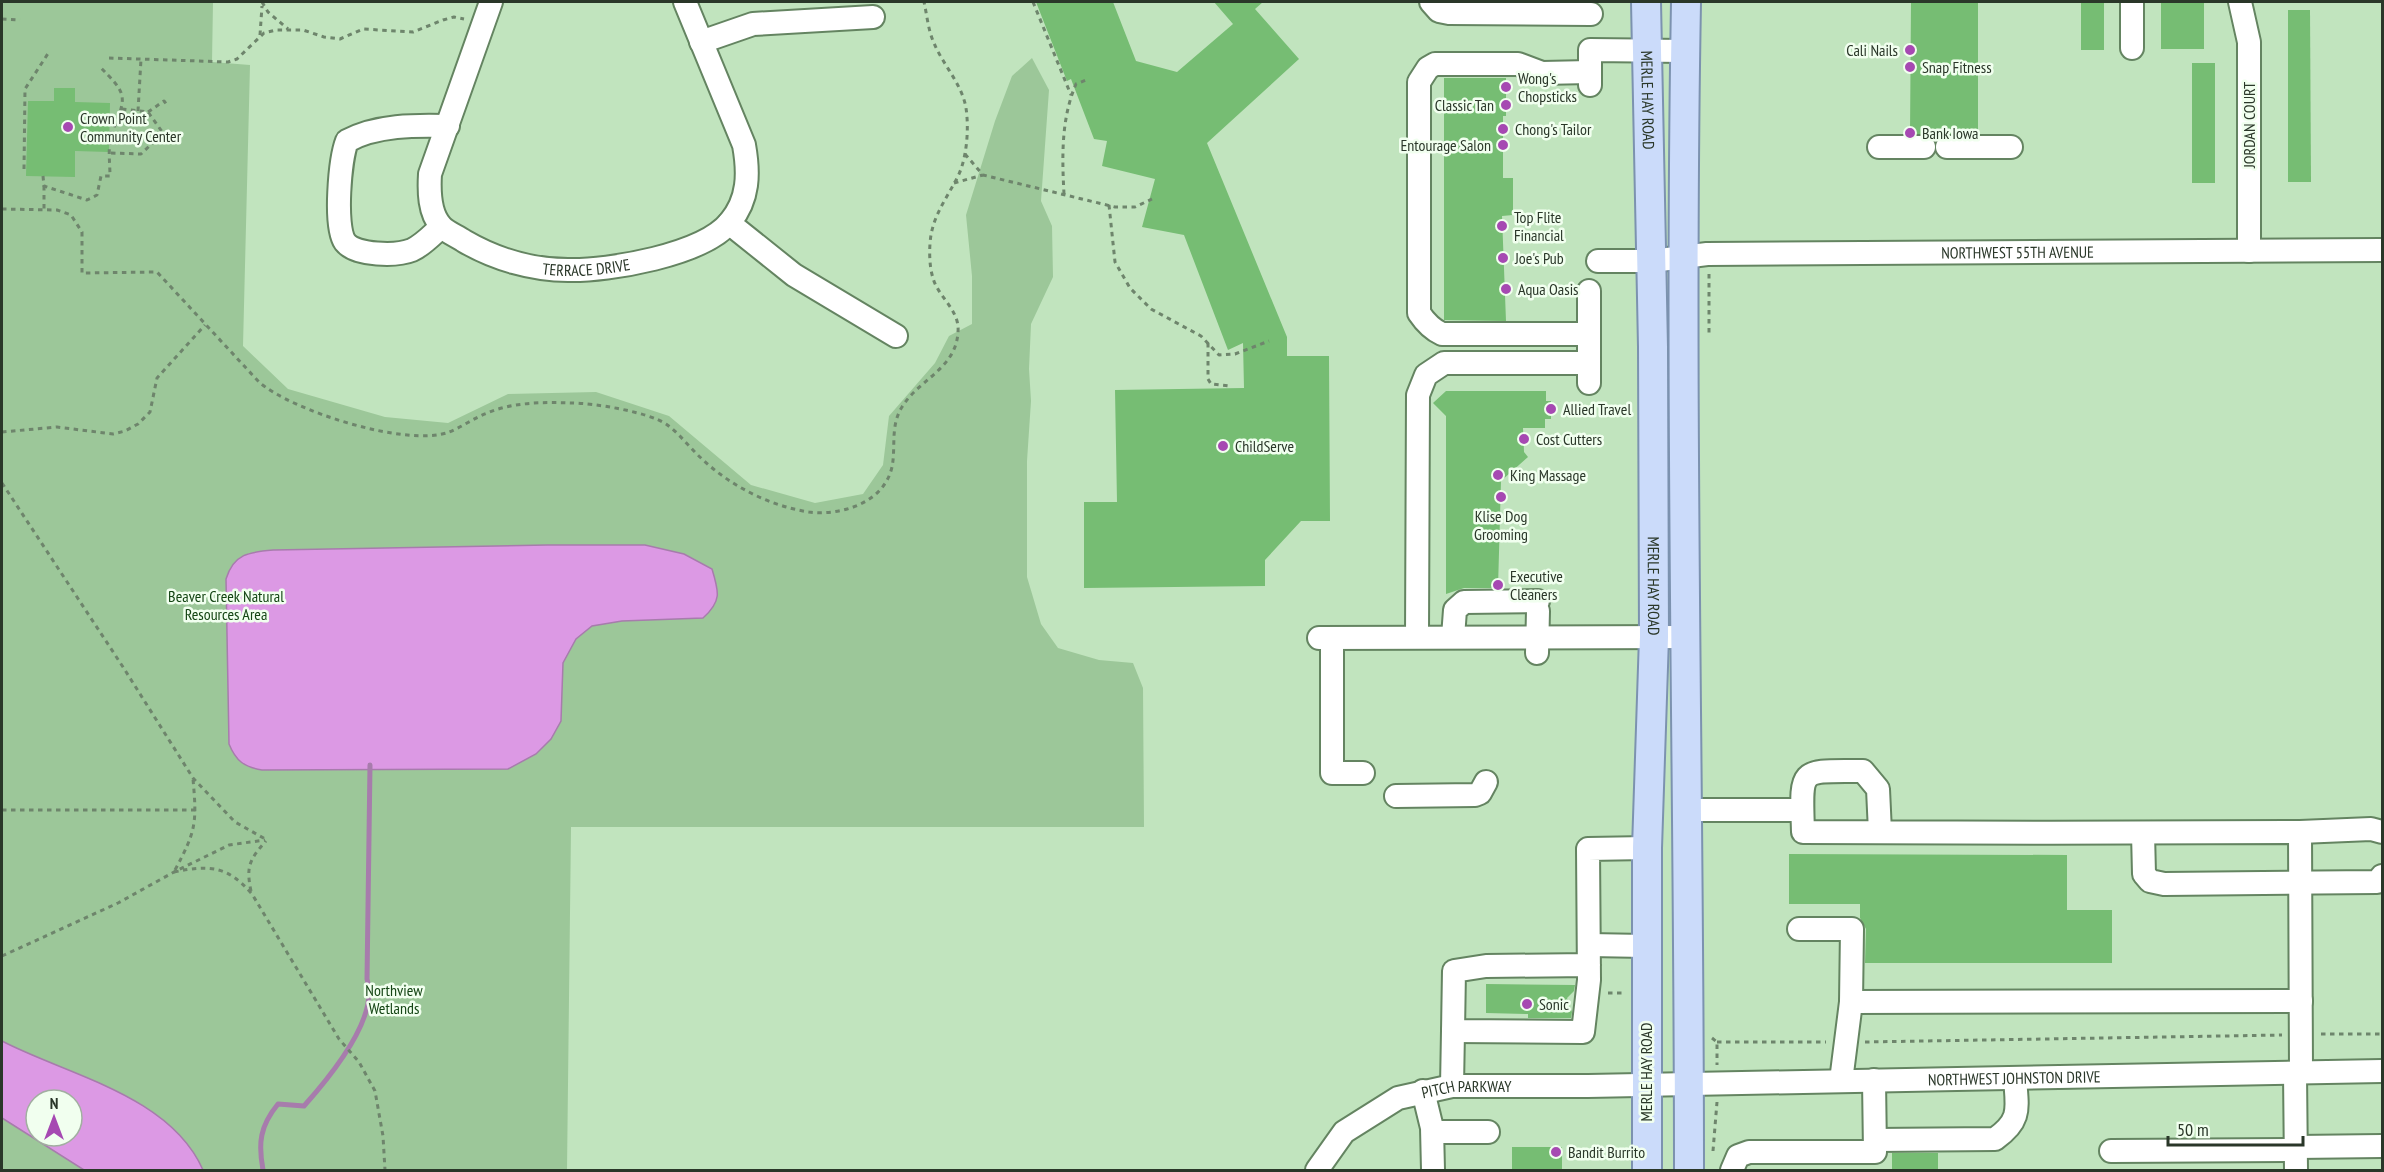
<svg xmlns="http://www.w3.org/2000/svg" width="2384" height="1172" font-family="'PT Sans Narrow',sans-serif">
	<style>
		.green { fill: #9cc799; fill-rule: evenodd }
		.water { fill: #dc99e4; stroke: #a77cac; stroke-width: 1.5; fill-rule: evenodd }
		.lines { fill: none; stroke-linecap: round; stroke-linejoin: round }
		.stream { stroke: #a77cac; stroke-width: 5 }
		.building { fill: #76bd73 }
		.minor-casing { stroke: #648461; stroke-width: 26 }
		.major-casing { stroke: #7c92af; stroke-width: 32 }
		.path { stroke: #6e856c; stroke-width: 3; stroke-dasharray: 4.5 4.5; stroke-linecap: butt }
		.minor { stroke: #fff; stroke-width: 22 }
		.major { stroke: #cbdbfa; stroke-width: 28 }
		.poi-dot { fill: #a649b2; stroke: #f1ffef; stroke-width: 2 }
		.labels { text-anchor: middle; stroke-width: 5; stroke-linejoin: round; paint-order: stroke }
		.poi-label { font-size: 16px; fill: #2a3729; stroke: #f1ffef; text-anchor: start }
		.street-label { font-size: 16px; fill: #2a3729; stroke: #f1ffef }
		.park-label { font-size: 16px; fill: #144514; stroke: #f1ffef }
	</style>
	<rect width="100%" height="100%" fill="#c1e4be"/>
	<path class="green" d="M2 2H213L212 62 250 65 243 346 288 389 385 417 448 423 508 394 596 392 669 416 751 485 815 503 863 494 883 465 889 416 935 363 949 336 972 324V276L966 215 995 121 1012 76 1032 58 1049 90 1041 201 1052 226 1053 277 1031 324 1029 369 1031 401 1027 461V577L1041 624 1058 648 1099 660 1133 663 1143 688 1144 827H571L567 1170H2ZM36 1100H72V1136H36Z"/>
	<g class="water">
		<path d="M547 545H645L684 554 712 569C719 592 722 601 703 618L622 621 592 626 576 639 563 663 561 721 551 739 536 754 508 769 262 770C244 767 236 761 229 744L226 579C234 553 250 552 274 550Z"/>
		<path d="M2 1041C67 1075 170 1095 203 1170H84L2 1118ZM36 1100H72V1136H36Z"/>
	</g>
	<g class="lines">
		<path class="stream" d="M263 1170C258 1143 260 1126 278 1104L304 1106C329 1078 380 1018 367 979L370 765"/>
	</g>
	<g class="building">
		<path d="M1036 2H1113L1136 61 1177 72 1233 24 1214 2H1263L1255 9 1299 59 1207 143 1287 337V356H1329L1330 521H1301L1265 560V586L1084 588V502H1117L1115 390 1244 388 1243 343 1228 350 1184 235 1142 227 1155 179 1102 166 1107 141 1094 139 1071 79 1067 81Z"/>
		<path d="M1911 2H1978V134H1946L1935 140 1925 134H1910Z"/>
		<rect x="2081" y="2" width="23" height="48"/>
		<rect x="2161" y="2" width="43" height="47"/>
		<path d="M2288 10H2310L2311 182H2288Z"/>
		<rect x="2192" y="63" width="23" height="120"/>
		<path d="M1444 78H1506V116H1503V178H1513V215L1502 216 1506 321 1444 320Z"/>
		<path d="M54 88H75V102L110 103 109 152 75 151V177L26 176 28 101H54Z"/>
		<path d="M1446 391H1546V401H1551V419H1545V428H1523L1524 452 1528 457 1501 481 1498 588H1464L1446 594V416L1433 403Z"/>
		<path d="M1789 854 2067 855V910H2112V963H1865L1866 929 1860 918V904H1789Z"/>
		<path d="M1486 984 1575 985 1574 991 1567 998 1572 1012 1571 1018H1528V1014L1486 1013Z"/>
		<rect x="1512" y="1147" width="50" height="23"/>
		<rect x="1892" y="1153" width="46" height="17"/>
	</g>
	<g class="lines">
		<defs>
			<g id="minor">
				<path id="s1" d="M491 2 430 174C429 191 429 213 441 226 446 232 457 236 464 241 495 259 532 270 568 270 609 271 703 255 730 222 749 199 749 173 744 145L685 2"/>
				<path d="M1431 2 1439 11 1449 13 1591 14"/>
				<path d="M2132 2V48"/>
				<path d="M2240 2 2249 42V251"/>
				<path d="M701 42 753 24 873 17"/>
				<path d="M1590 85V50L1685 51"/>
				<path d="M1879 147H1924"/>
				<path d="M1947 147H2011"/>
				<path d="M729 223 794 275 896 336"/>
				<path d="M441 227C432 235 423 245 412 250 397 256 356 256 345 242 334 226 340 159 347 141 376 125 416 125 448 126"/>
				<path id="s2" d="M1598 261H1652L1707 254 2382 250"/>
				<path d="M1589 334H1442C1431 329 1425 322 1419 313V82L1428 68 1435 64H1518L1542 73 1590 72"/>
				<path d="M1589 383V291"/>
				<path d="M1417 637 1418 395 1426 375 1444 363H1589"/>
				<path d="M1453 637 1455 610 1464 602 1538 601"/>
				<path d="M1319 638 1684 637"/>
				<path d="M1332 638V773H1363"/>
				<path d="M1537 653 1538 611"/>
				<path d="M1396 796 1475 795 1480 793 1486 782"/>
				<path d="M1688 810H1802"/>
				<path d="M1880 832 1878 789 1863 771C1798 771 1801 766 1803 832 1969 833 2134 833 2300 832L2301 1072"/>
				<path d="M2300 832 2371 829 2382 832"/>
				<path d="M2143 833 2144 874 2150 881 2164 884 2377 882 2382 876"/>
				<path d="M1799 929H1852L1851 1002"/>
				<path d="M1589 945 1646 946"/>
				<path d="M1589 965 1486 966 1454 971 1453 1031 1583 1032 1589 980 1588 849 1647 848"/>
				<path d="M2295 1073 2296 1170"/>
				<path d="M1841 1081 1851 1002 2301 1001"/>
				<path d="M1452 1086 1453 1031"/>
				<path d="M1423 1091 1432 1128 1433 1170"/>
				<path d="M1433 1132H1488"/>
				<path d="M1875 1140 1995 1139C2022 1120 2017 1108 2015 1078"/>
				<path d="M2296 1147 2382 1146"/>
				<path d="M2111 1151 2296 1150"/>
				<path id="s3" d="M1317 1170 1344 1132 1398 1098 1452 1086H1588L2382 1071"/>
				<path d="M1732 1170 1738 1156 1749 1152H1875L1874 1080"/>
			</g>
			<g id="major">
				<path id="s4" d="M1646 2 1653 347 1654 637 1647 848V1170"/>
				<path d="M1686 2C1679 391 1689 781 1689 1170"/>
			</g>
		</defs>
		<use href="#minor" class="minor-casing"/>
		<use href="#major" class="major-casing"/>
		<g class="path">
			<path d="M262 2 268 12 288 29"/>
			<path d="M1033 2 1071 95"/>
			<path d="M2 19 20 20"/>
			<path d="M260 35 262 6"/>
			<path d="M109 58 228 62 237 59 264 33 276 30H303L324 37 340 39 363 29 413 32 443 20 454 17 464 19"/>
			<path d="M138 111 141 59"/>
			<path d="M148 112 164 101 167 105"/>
			<path d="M111 153 141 154 163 133 148 112 122 109"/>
			<path d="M965 154 983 175 1115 207H1135L1152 199"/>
			<path d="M24 169 25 89 49 52"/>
			<path d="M43 176 44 186 87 200 97 195 101 176H110C110 163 107 142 113 130 128 95 126 93 99 66"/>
			<path d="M954 183 983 175"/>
			<path d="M44 186V209"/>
			<path d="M1064 194C1062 157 1061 119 1076 84L1086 80"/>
			<path d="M1109 205 1115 262 1130 288 1151 309 1201 336 1219 355 1235 354 1269 341"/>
			<path d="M2 209 57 210 71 215 82 232V273L157 272 259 382C292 411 408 448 449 432 462 427 474 418 487 413 514 402 543 402 571 403 594 403 648 412 666 424 679 433 689 447 701 458 729 485 769 506 809 512 841 516 884 503 892 467 896 447 890 426 902 407 919 379 956 369 958 332 960 310 938 297 933 278 929 266 929 247 931 235 935 212 949 195 959 174 967 156 969 128 966 108 962 84 943 65 934 43 928 30 927 15 924 2"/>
			<path d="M1709 274V333"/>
			<path d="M1208 343V379L1211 384 1229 386"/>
			<path d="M2 432 57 427 113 434 125 431 138 424 150 412 157 378 205 325"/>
			<path d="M2 483 123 667 193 778 235 822 267 840"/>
			<path d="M2 810H196"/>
			<path d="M175 870C196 831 197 823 193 779"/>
			<path d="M174 872C209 865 227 865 252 894L339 1039 359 1062 375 1091 383 1136 385 1170"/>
			<path d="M251 891C246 867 249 860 266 841"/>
			<path d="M2 956 118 903 174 872 229 845 265 840"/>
			<path d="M1608 993H1625"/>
			<path d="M2321 1034H2382"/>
			<path d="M1712 1038 1717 1042V1065"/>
			<path d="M1717 1042H1826"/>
			<path d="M1865 1042 2282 1035"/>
			<path d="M1713 1151 1717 1102"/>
		</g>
		<use href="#minor" class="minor"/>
		<use href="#major" class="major"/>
	</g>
	<g class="poi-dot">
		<circle cx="1910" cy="50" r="6"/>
		<circle cx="1910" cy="67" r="6"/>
		<circle cx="1506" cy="87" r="6"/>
		<circle cx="1506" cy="105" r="6"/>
		<circle cx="68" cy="127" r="6"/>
		<circle cx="1503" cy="129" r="6"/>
		<circle cx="1910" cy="133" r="6"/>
		<circle cx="1503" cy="145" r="6"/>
		<circle cx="1502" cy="226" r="6"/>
		<circle cx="1503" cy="258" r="6"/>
		<circle cx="1506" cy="289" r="6"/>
		<circle cx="1551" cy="409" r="6"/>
		<circle cx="1524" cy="439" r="6"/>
		<circle cx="1223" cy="446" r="6"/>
		<circle cx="1498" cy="475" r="6"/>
		<circle cx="1501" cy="497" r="6"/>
		<circle cx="1498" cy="585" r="6"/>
		<circle cx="1527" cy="1004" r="6"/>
		<circle cx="1556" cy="1152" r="6"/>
	</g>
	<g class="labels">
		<g class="poi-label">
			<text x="1898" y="56" text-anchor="end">Cali Nails</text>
			<text x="1922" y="73">Snap Fitness</text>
			<text x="1518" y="84">Wong's<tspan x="1518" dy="18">Chopsticks</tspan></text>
			<text x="1494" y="111" text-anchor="end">Classic Tan</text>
			<text x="80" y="124">Crown Point<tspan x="80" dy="18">Community Center</tspan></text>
			<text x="1515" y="135">Chong's Tailor</text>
			<text x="1922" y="139">Bank Iowa</text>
			<text x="1491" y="151" text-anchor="end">Entourage Salon</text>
			<text x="1514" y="223">Top Flite<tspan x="1514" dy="18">Financial</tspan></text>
			<text x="1515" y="264">Joe's Pub</text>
			<text x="1518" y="295">Aqua Oasis</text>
			<text x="1563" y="415">Allied Travel</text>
			<text x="1536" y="445">Cost Cutters</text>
			<text x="1235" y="452">ChildServe</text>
			<text x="1510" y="481">King Massage</text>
			<text x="1501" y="522" text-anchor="middle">Klise Dog<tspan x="1501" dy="18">Grooming</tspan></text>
			<text x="1510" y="582">Executive<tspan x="1510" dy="18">Cleaners</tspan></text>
			<text x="1539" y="1010">Sonic</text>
			<text x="1568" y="1158">Bandit Burrito</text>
		</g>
		<g class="street-label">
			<text dy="6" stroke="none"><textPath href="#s4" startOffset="98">MERLE HAY ROAD</textPath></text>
			<text transform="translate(2249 125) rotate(-90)" y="6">JORDAN COURT</text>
			<text dy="6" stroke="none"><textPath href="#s2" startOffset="420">NORTHWEST 55TH AVENUE</textPath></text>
			<text dy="6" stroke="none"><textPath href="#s1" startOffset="392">TERRACE DRIVE</textPath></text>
			<text dy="6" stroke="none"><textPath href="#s4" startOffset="584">MERLE HAY ROAD</textPath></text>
			<text transform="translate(1646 1072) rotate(-90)" y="6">MERLE HAY ROAD</text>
			<text dy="6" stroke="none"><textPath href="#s3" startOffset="728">NORTHWEST JOHNSTON DRIVE</textPath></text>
			<text dy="6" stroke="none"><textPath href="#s3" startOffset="180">PITCH PARKWAY</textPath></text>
		</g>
		<g class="park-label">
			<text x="226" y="602">Beaver Creek Natural<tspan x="226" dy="18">Resources Area</tspan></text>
			<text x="394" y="996">Northview<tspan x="394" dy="18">Wetlands</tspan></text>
		</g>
	</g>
	<rect width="2384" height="1172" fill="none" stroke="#2a3729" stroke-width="6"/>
	<g transform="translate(54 1118)"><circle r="28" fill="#f1ffef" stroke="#a1afa0" stroke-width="1.5"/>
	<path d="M0-4.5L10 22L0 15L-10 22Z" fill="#a649b2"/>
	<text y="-9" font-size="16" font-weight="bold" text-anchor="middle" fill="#2a3729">N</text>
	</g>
	<path d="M2168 1136v9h135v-9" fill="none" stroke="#2a3729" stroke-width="3"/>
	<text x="2177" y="1136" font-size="18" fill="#2a3729" stroke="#f1ffef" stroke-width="4.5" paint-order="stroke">50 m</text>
</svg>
